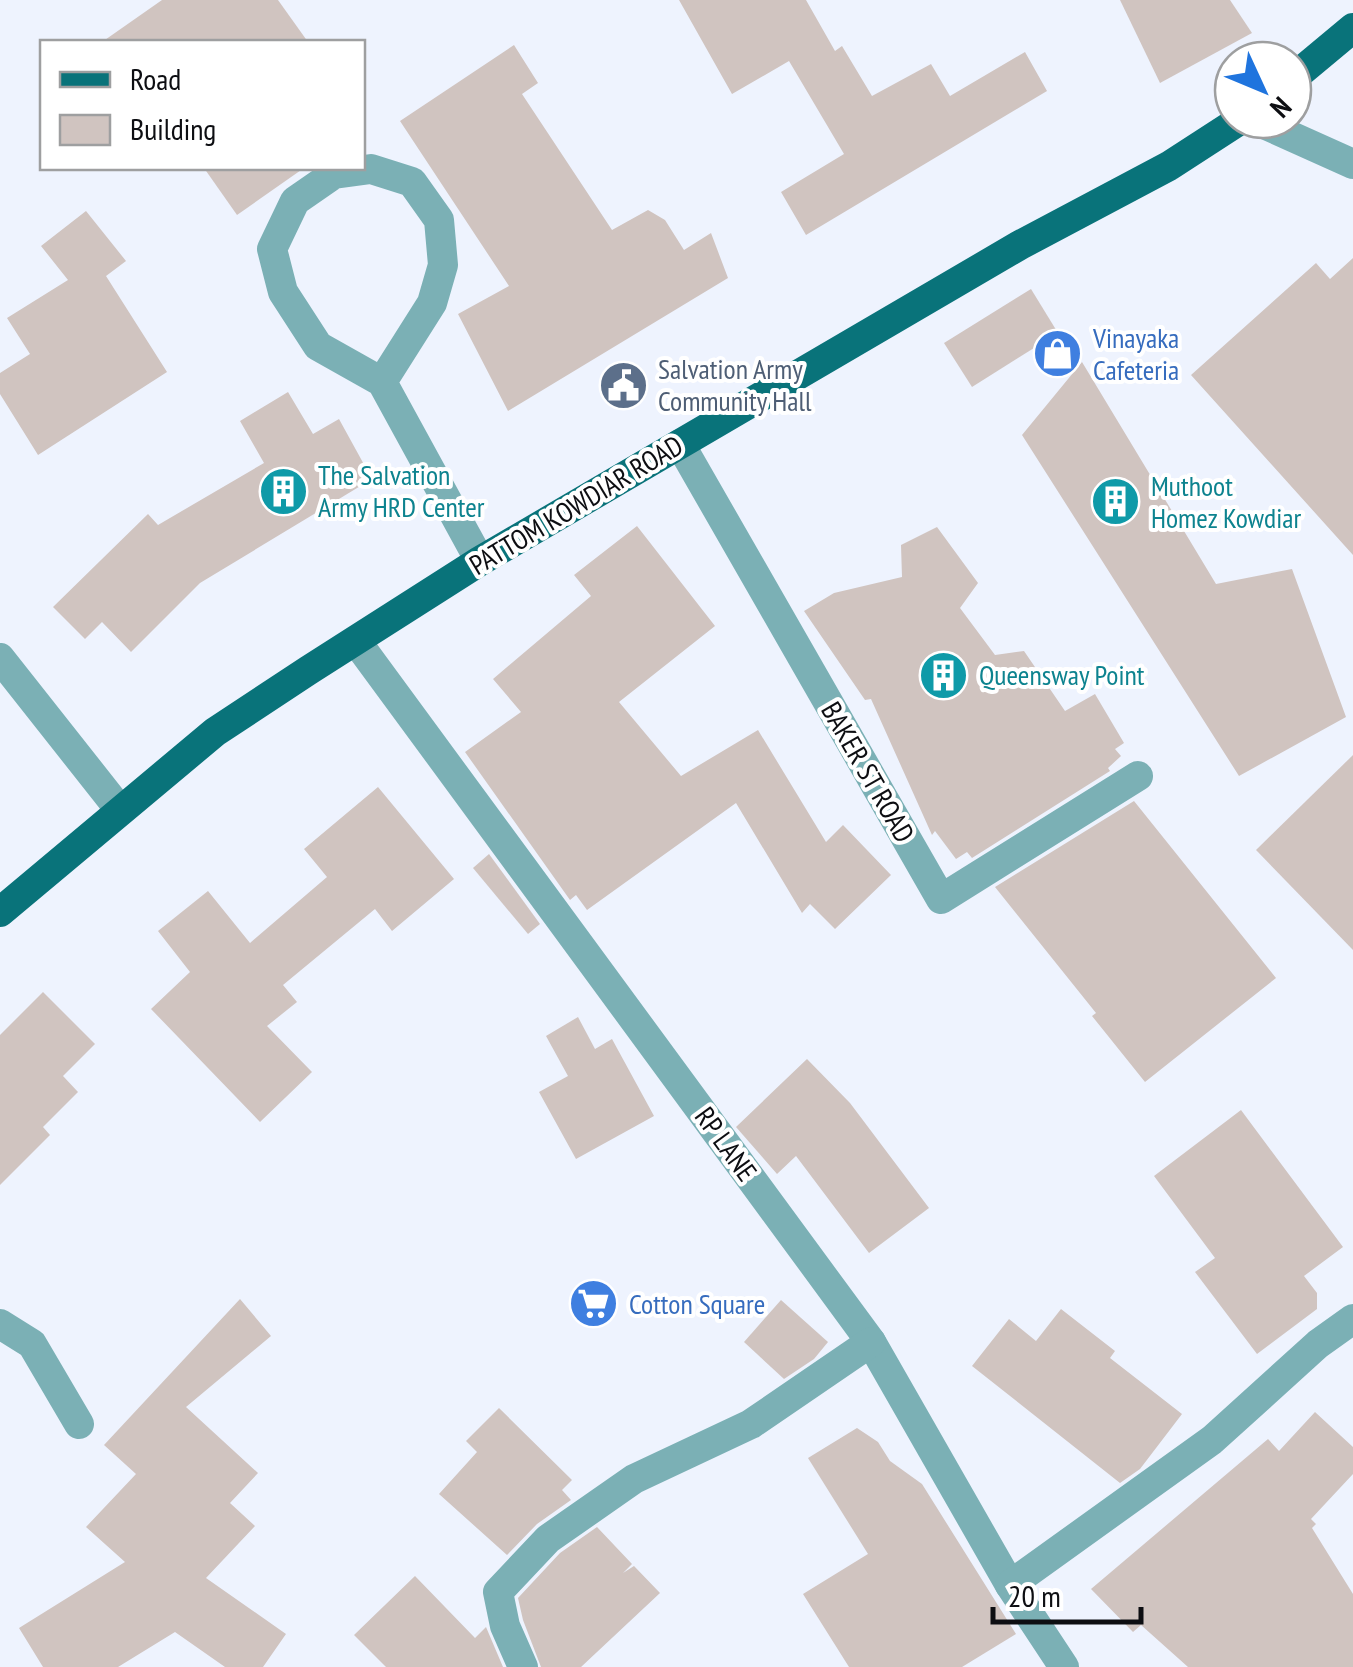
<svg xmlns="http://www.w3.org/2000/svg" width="1353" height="1667" font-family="'PT Sans Narrow',sans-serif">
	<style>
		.building { fill: #d0c4c0 }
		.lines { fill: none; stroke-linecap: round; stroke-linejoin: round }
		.minor { stroke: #7bb0b5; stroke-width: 30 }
		.major { stroke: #09737a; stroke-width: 30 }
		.labels { text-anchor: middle; stroke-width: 8; stroke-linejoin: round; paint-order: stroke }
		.shop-label { font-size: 28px; fill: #366cbe; stroke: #fff; text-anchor: start }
		.service-label { font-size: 28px; fill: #4e5e75; stroke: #fff; text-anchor: start }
		.culture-label { font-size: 28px; fill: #0d838f; stroke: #fff; text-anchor: start }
		.street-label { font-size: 28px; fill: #0d0e12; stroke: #fff }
	</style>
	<rect width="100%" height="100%" fill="#eef3fe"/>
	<g class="building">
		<path d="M162 0H278L308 42H102Z"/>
		<path d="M679 0H806L835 51 842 46 872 96 931 64 950 96 1025 52 1047 91 806 235 781 192 844 154 789 61 732 94Z"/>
		<path d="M1120 0H1230L1252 33 1160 83Z"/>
		<path d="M514 45 538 83 522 94 612 230 648 210 665 220 684 250 711 233 728 278 508 411 458 314 509 286 400 121Z"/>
		<path d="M204 168H304L237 215Z"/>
		<path d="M86 211 126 261 106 276 167 372 38 455 0 394V373L30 354 7 318 68 280 41 246Z"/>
		<path d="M1353 258V555L1191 375 1316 263 1330 279Z"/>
		<path d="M1031 289 1058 333 972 387 944 343Z"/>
		<path d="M1082 362 1216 584 1292 569 1346 717 1239 776 1022 435Z"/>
		<path d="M288 392 313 434 339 419 372 479 200 583 131 652 102 622 85 639 53 607 148 514 158 525 264 463 240 421Z"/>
		<path d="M637 526 715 626 619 702 681 776 758 730 826 842 843 825 891 875 835 929 810 904 802 913 736 803 587 910 576 895 570 900 465 752 521 712 493 679 591 596 574 575Z"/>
		<path d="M937 527 978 583 960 608 995 655 1024 651 1065 711 1095 694 1124 743 1115 749 1121 756 1108 768 1110 771 972 858 967 852 956 859 935 831 932 835 871 699 865 700 804 611 834 593 902 577 901 545Z"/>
		<path d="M1353 755V950L1256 850Z"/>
		<path d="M378 787 454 879 392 931 375 909 283 985 297 1002 267 1026 312 1072 260 1122 151 1009 190 972 158 931 208 891 250 943 327 877 304 849Z"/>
		<path d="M1134 801 1276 978 1145 1082 1092 1016 1096 1013 995 887Z"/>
		<path d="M489 854 540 924 528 934 473 868Z"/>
		<path d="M43 992 95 1044 63 1076 78 1092 43 1127 50 1135 0 1185V1035Z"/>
		<path d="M578 1017 595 1049 612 1039 654 1116 576 1159 539 1092 568 1076 546 1036Z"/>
		<path d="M807 1059 850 1103 929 1208 869 1253 796 1156 777 1174 736 1127Z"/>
		<path d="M1241 1110 1343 1247 1304 1276 1317 1293V1309L1257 1354 1195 1272 1215 1258 1154 1176Z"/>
		<path d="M240 1299 271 1336 186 1407 258 1473 230 1503 255 1526 206 1578 286 1634 263 1667H225L175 1632 118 1667H43L19 1628 125 1562 86 1527 136 1474 104 1445Z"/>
		<path d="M781 1300 828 1342 814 1359 784 1379 744 1342Z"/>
		<path d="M1061 1309 1115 1351 1110 1358 1182 1414 1140 1469 1120 1483 972 1366 1009 1319 1036 1341Z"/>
		<path d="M499 1408 572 1480 562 1490 571 1500 537 1524 507 1555 439 1494 477 1452 466 1441Z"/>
		<path d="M1315 1412 1353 1447V1474L1311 1519 1316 1524 1312 1528 1353 1594V1667H1188L1141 1625 1133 1632 1091 1589 1268 1439 1279 1451Z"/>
		<path d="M857 1428 878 1442 890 1461 922 1484 1016 1634 962 1667H849L803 1594 868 1554 808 1458Z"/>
		<path d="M597 1527 632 1564 623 1573 634 1566 660 1593 581 1667H541L523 1620 518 1598 560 1553Z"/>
		<path d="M415 1576 475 1638 486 1627 503 1667H386L354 1635Z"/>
	</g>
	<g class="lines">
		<g class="minor">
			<path d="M1255 120 1353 164"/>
			<path d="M382 382 318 346 283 292 272 249 295 201 334 174 371 169 412 182 439 220 443 265 432 303 382 382 480 561"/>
			<path d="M680 444 941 899 1138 776"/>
			<path d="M356 641 871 1342 1010 1585 1064 1667"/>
			<path d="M0 658 120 810"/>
			<path d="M0 1324 32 1344 79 1424"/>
			<path d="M1010 1585 1212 1440 1318 1344 1353 1319"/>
			<path d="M523 1667 505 1626 498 1592 548 1539 634 1479 751 1424 871 1342"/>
		</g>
		<g class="major">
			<path d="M1293 78 1353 28"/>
			<path d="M0 912 215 732 309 670 480 561 1020 245 1169 166 1240 120"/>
		</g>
	</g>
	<defs>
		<symbol id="shop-disc" viewBox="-11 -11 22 22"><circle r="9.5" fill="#3f7fe0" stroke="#fff"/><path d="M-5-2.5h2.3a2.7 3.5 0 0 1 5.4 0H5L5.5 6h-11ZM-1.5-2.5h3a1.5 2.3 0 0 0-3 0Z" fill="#fff"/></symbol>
		<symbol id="civic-disc" viewBox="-11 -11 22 22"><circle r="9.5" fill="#5c6f8a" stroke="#fff"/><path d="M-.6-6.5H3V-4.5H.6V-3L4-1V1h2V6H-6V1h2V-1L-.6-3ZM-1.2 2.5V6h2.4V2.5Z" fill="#fff"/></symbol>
		<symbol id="building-disc" viewBox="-11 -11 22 22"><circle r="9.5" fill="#0f9aa8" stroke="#fff"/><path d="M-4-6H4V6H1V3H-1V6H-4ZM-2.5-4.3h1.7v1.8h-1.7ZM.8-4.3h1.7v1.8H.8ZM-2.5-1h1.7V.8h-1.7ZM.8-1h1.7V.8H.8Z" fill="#fff"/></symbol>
		<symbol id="supermarket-disc" viewBox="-11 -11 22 22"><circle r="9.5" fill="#3f7fe0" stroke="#fff"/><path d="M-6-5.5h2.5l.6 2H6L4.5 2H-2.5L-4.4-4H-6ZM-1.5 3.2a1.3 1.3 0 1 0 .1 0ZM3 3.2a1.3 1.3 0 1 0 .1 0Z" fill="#fff"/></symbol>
	</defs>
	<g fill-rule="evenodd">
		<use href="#shop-disc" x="1030" y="326" width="55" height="55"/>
		<use href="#civic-disc" x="596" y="358" width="55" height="55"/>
		<use href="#building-disc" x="256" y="464" width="55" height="55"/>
		<use href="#building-disc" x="1088" y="474" width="55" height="55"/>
		<use href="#building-disc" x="916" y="648" width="55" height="55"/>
		<use href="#supermarket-disc" x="566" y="1276" width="55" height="55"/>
	</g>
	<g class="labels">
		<g class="shop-label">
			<text x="1093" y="348">Vinayaka<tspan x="1093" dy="32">Cafeteria</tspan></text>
			<text x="629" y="1314">Cotton Square</text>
		</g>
		<g class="service-label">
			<text x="658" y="379">Salvation Army<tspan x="658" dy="32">Community Hall</tspan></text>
		</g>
		<g class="culture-label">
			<text x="318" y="485">The Salvation<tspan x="318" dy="32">Army HRD Center</tspan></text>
			<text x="1151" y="496">Muthoot<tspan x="1151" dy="32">Homez Kowdiar</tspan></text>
			<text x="979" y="685">Queensway Point</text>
		</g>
		<g class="street-label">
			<text transform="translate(576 505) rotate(-31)" y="10">PATTOM KOWDIAR ROAD</text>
			<text transform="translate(868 772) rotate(60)" y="10">BAKER ST ROAD</text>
			<text transform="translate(726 1144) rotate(54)" y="10">RP LANE</text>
		</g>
	</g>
	<rect x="40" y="40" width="325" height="130" fill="#ffffff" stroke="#9e9fa0" stroke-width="2.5"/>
	<rect x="60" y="72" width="50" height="15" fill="#09737a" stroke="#9e9fa0" stroke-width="2.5"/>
	<text x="130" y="90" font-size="30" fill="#0d0e12">Road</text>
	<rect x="60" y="115" width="50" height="30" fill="#d0c4c0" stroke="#9e9fa0" stroke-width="2.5"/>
	<text x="130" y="140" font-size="30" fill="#0d0e12">Building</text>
	<g transform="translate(1263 90) rotate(134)"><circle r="48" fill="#ffffff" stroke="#9e9fa0" stroke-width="2.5"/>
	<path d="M0-8L18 38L0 25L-18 38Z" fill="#1f74de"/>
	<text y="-15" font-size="28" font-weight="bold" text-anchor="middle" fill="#0d0e12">N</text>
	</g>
	<path d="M993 1607v15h148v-15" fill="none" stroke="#0d0e12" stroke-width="5"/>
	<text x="1008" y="1607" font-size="30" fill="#0d0e12" stroke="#ffffff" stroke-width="8" paint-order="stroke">20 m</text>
</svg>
